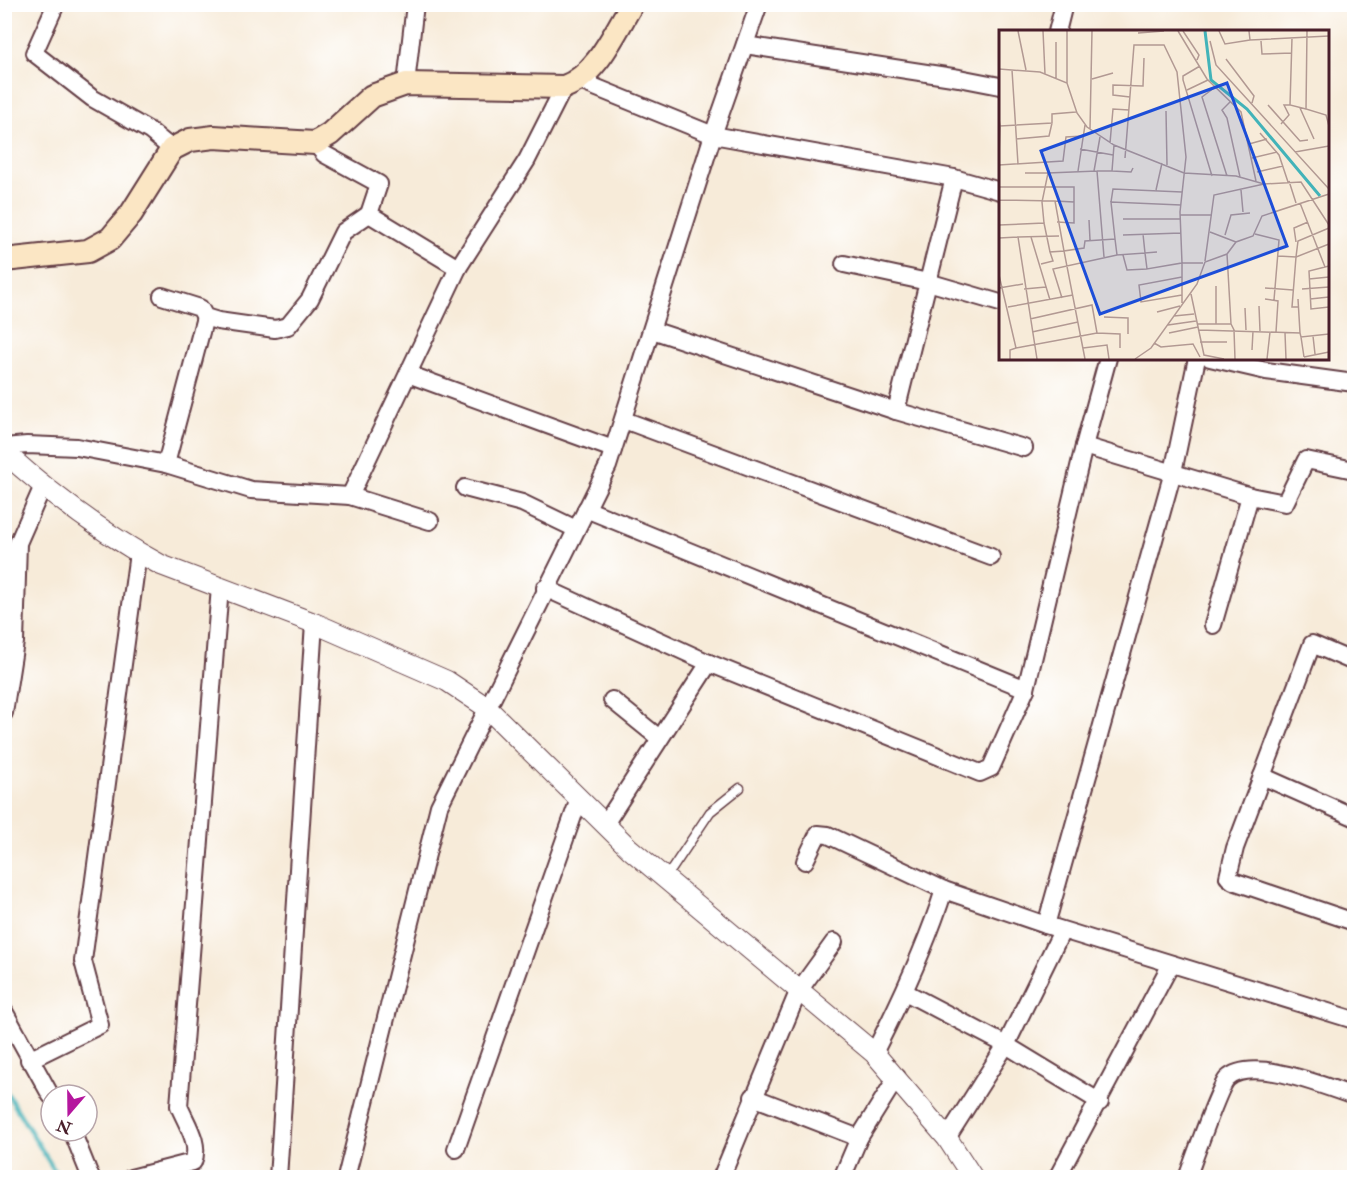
<svg xmlns="http://www.w3.org/2000/svg" width="1359" height="1182" font-family="'IM FELL Double Pica',serif">
	<style>
		.lines { fill: none; stroke-linecap: round; stroke-linejoin: round }
		.stream { stroke: #42b3b9; stroke-width: 4.5 }
		.service-casing { stroke: #643e45; stroke-width: 11 }
		.minor-casing { stroke: #643e45; stroke-width: 20 }
		.tertiary-casing { stroke: #643e45; stroke-width: 22 }
		.secondary-casing { stroke: #643e45; stroke-width: 26 }
		.service { stroke: #fff; stroke-width: 8 }
		.minor { stroke: #fff; stroke-width: 16 }
		.tertiary { stroke: #fff; stroke-width: 20 }
		.secondary { stroke: #fbe6c4; stroke-width: 22 }
		.inset-river { fill: none; stroke: #42b3b9; stroke-width: 3 }
		.inset-road { fill: none; stroke: #b29993; stroke-width: 1.5 }
		.view { fill: #1d4ed8; fill-opacity: 0.15; stroke: #1d4ed8; stroke-width: 3 }
		.inset-edge { fill: none; stroke: #4a1f2b; stroke-width: 3 }
	</style>
	<rect width="100%" height="100%" fill="#fff"/>
	<filter id="ink" filterUnits="userSpaceOnUse"><feTurbulence type="fractalNoise" baseFrequency=".0167" numOctaves="2"/><feDisplacementMap in="SourceGraphic" scale="12" xChannelSelector="R" yChannelSelector="G"/><feConvolveMatrix kernelMatrix="1 2 1 2 8 2 1 2 1" color-interpolation-filters="sRGB"/></filter>
	<filter id="wash" filterUnits="userSpaceOnUse"><feTurbulence type="fractalNoise" baseFrequency=".008" numOctaves="4" result="noise"/><feDisplacementMap in="SourceGraphic" scale="24" xChannelSelector="R" yChannelSelector="G"/><feGaussianBlur stdDeviation="1.35" result="paint"/><feColorMatrix in="noise" values="0 0 0 0 0 0 0 0 0 0 0 0 0 0 0 0 0 1.4 0 .05"/><feComposite in="paint" operator="in"/></filter>
	<g filter="url(#wash)">
		<rect width="100%" height="100%" fill="#f7ebd9"/>
		<g class="lines">
			<path class="stream" d="M4 1088 59 1178"/>
		</g>
	</g>
	<g filter="url(#ink)">
		<g class="lines">
			<defs>
				<path id="service" d="M663 877 672 869 710 812 740 788"/>
				<g id="minor">
					<path d="M56 4 34 53 92 98 150 131 172 149"/>
					<path d="M759 4 713 135 954 178 928 282 1000 303"/>
					<path d="M1057 32 1064 4"/>
					<path d="M745 45 959 78 1000 86"/>
					<path d="M406 84 415 4"/>
					<path d="M315 143 324 154 379 184 369 214 458 268"/>
					<path d="M954 178 1000 191"/>
					<path d="M844 264 928 282 896 411"/>
					<path d="M162 296 200 308 205 317 218 321 275 329 288 326 310 299 343 232 369 214"/>
					<path d="M652 330 896 411 1024 448"/>
					<path d="M1108 358 1084 446 1250 496 1285 503 1306 460 1354 470"/>
					<path d="M1197 358 1173 472 1046 925 1354 1020"/>
					<path d="M1210 358 1266 371 1354 383"/>
					<path d="M408 374 613 449"/>
					<path d="M624 420 991 557"/>
					<path d="M4 447 27 445 77 447 166 464 251 490 350 496 458 268 527 160 564 87"/>
					<path d="M166 464 205 317"/>
					<path d="M465 488 522 503 576 529"/>
					<path d="M350 496 430 521"/>
					<path d="M586 509 1026 689 1084 446"/>
					<path d="M545 588 709 663 980 773 991 768 1026 689"/>
					<path d="M1213 625 1250 496"/>
					<path d="M1354 662 1312 644 1235 848 1228 877 1233 881 1354 922"/>
					<path d="M612 700 659 738"/>
					<path d="M4 713 15 642 18 543 43 486"/>
					<path d="M1262 776 1354 817"/>
					<path d="M605 824 709 663"/>
					<path d="M805 861 818 834 828 835 944 890"/>
					<path d="M905 992 1006 1045 1100 1102"/>
					<path d="M4 1011 51 1096"/>
					<path d="M874 1053C901 1000 926 947 944 890L1046 925"/>
					<path d="M29 1060 100 1025 83 961 138 553"/>
					<path d="M753 1097 859 1138"/>
					<path d="M72 1131 91 1178"/>
					<path d="M947 1138 1006 1045 1062 931"/>
					<path d="M456 1149 579 799"/>
					<path d="M131 1178 193 1162C201 1144 186 1123 179 1106L220 587"/>
					<path d="M278 1178 314 623"/>
					<path d="M346 1178 439 806 608 466 713 135 580 81"/>
					<path d="M721 1178 798 992 834 942"/>
					<path d="M842 1178 859 1138 897 1077"/>
					<path d="M1057 1178 1171 964"/>
					<path d="M1187 1178C1193 1162 1219 1087 1227 1079 1252 1055 1325 1087 1354 1096"/>
				</g>
				<path id="tertiary" d="M4 452C52 495 105 535 161 565L314 623 447 681 486 707 630 849 874 1053 947 1138 973 1178"/>
				<path id="secondary" d="M4 260 88 251 110 239 131 214 172 149 190 140 214 137 315 143 330 134 372 96 406 84 564 87C597 75 614 33 632 4"/>
			</defs>
			<use href="#service" class="service-casing"/>
			<use href="#minor" class="minor-casing"/>
			<use href="#tertiary" class="tertiary-casing"/>
			<use href="#secondary" class="secondary-casing"/>
			<use href="#service" class="service"/>
			<use href="#minor" class="minor"/>
			<use href="#tertiary" class="tertiary"/>
			<use href="#secondary" class="secondary"/>
		</g>
	</g>
	<g transform="translate(999 30)">
		<rect width="330" height="330" fill="#f7ebd9"/>
		<path class="inset-river" d="M206 1 212 50 248 79 321 166"/>
		<path class="inset-road" d="M19 1 27 40M44 1 46 44M179 1 208 49 242 82 257 151M184 1 200 25 198 30M220 1 226 14 251 10M250 1 251 10 330 6M308 1 307 79 327 85 330 96M139 3 165 1M293 8 291 75 307 79M211 11 217 35 330 159M262 11 263 24 293 23M57 12V49M227 29 255 66 253 73M201 36 184 46V50L213 146M0 39 41 42 68 53 78 83 88 97 115 115 185 143 237 146 265 154 302 152 330 195M13 40 19 134M93 49 114 43M68 53V1M215 58 203 67 228 146M188 60 209 50M131 67 114 65V55L144 56 145 28M231 72 223 80 228 88 241 147M269 75 301 111 309 110M301 78 315 109M167 81 168 135M0 89 1 96 53 93V84L77 82M282 94 290 85 285 75H291M91 99 93 1M261 103 280 125 289 152M17 109 50 106 53 93M111 113 114 79 130 80M250 114 268 109M81 119 114 125M296 122 330 116M0 126 1 96M126 128 135 15H165L178 42 187 127 181 182 183 233H204M253 128 278 122M0 135 64 131 67 107 84 106M79 141 86 95M95 141 101 107M98 141H113L115 115M113 141 132 142 134 138M258 142 284 136M26 143H49M290 151 297 173M0 157H75V193L58 192M0 159V220M157 160 163 133M242 160 244 182M0 170 56 171 65 221 51 222 54 231 42 234M56 171 75 172M112 172 114 159 183 162M301 173 326 237M181 185H213M124 189H181M90 190 91 210M45 193 51 222M0 195 45 193 43 172 49 143 98 141 105 227M211 202 237 212M144 204 146 223 158 222M256 204 280 210 275 270M124 205 182 203M226 205 232 185 251 183M19 207 60 206M32 207 51 270M0 208 19 207 38 329M116 209 112 172 182 175M297 212 295 198 309 192M228 224 232 294M124 225 128 240 148 239M279 226 297 227 299 211 330 198M206 231 215 165 265 154M330 236 310 241 312 279 330 277M0 245 17 318M183 247 140 255 142 272 183 265M310 249 330 247M217 256V294M0 258 24 254M266 258 294 260M25 259 47 257M303 259 330 257M192 264 205 325 225 329M63 268 54 239 118 225M266 269 279 271 277 302M299 269 301 303M311 269 330 267M260 276 261 301M9 277 74 265M300 277H293L297 227 330 214M246 278 247 300M158 282 181 276M175 286 195 284M105 287 129 288V304M31 289 93 275 98 303M198 294H232L235 300 236 329M169 295 197 291M200 300 301 303 302 307 330 304M33 302 79 292M170 303 199 297M286 303 287 329M314 306 316 324M302 307 305 327M201 312H228M155 313 162 317 194 314 201 327M84 318 108 315 110 329M253 320 254 301M305 327 330 322M11 329V320L17 318 98 303 121 304V318M86 329 65 221 85 218 86 211 116 209 118 225 146 223 148 239 183 233V273M136 329 152 318 198 254 206 232 228 224 237 212 254 206 263 186 330 164M268 329 271 302"/>
		<path class="view" d="M228 53 288 216 101 284 42 121Z"/>
		<rect width="330" height="330" class="inset-edge"/>
	</g>
	<rect width="1359" height="1182" fill="none" stroke="#fff" stroke-width="24"/>
	<g transform="translate(69 1113) rotate(200)"><circle r="28" fill="#ffffff" stroke="#b7a5aa" stroke-width="1.5"/>
	<path d="M0-4.5L10 22L0 15L-10 22Z" fill="#b5179e"/>
	<text y="-9" font-size="16" font-weight="bold" text-anchor="middle" fill="#4a1f2b">N</text>
	</g>
</svg>
